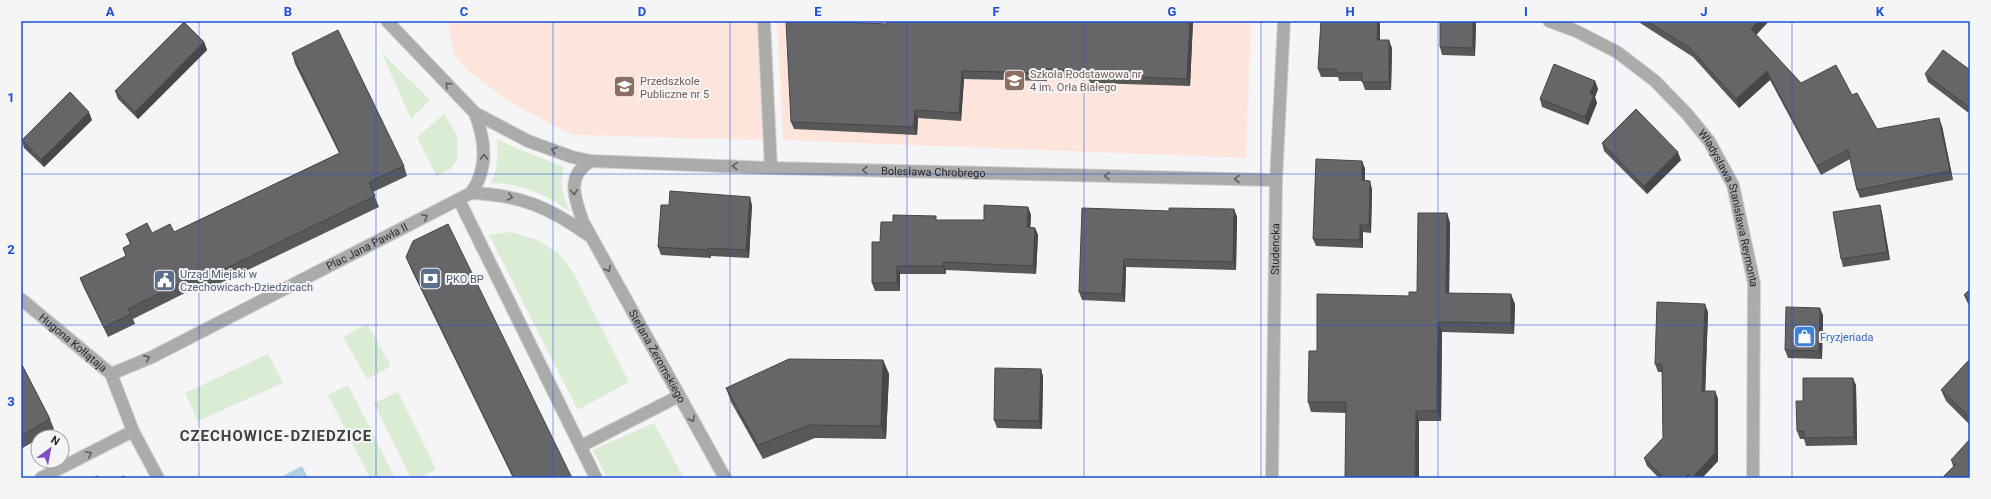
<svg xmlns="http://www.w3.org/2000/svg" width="1991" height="499" font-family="Roboto,sans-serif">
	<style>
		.education { fill: #fde5db }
		.green { fill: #daecd3 }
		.water { fill: #b1d1e0 }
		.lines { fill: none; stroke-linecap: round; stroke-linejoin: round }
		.minor-casing { stroke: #d0d0d1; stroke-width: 14 }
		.minor { stroke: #ababaa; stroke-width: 12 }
		.wall { fill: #585859 }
		.shaded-wall { fill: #474749 }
		.building { fill: #666668; stroke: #474749 }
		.oneway { stroke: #5e5e5e }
		.grid { fill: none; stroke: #1d4ed8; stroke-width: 1; stroke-opacity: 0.55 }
		.labels { text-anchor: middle; stroke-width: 4; stroke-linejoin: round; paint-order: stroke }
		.education-label { font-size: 11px; fill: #785e54; stroke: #f5f4f6; text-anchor: start }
		.street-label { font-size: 11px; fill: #2a2a2b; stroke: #f5f4f6 }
		.service-label { font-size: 11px; fill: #4e5e75; stroke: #f5f4f6; text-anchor: start }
		.shop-label { font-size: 11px; fill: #366cbe; stroke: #f5f4f6; text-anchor: start }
		.district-label { font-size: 15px; font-weight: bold; letter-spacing: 1px; fill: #3f3f40; stroke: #f5f4f6 }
		.neatline { fill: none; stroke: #1d4ed8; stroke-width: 1.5 }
		.grid-label { font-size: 13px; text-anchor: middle; font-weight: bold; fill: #1d4ed8 }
	</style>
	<rect width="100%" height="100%" fill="#f5f4f6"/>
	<g class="education">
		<path d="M445 21H757L763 140 573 135 509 102 471 73 455 56 448 25Z"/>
		<path d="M777 21H1251L1246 158 783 140Z"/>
	</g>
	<g class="green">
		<path d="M382 53 430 100 411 119Z"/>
		<path d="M444 114 457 136V160L450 169 437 176 417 137Z"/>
		<path d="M497 139 518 149 564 167C558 184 564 196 570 212 546 194 521 183 491 183 498 168 498 156 497 139Z"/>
		<path d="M511 232 535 239 558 253 573 272 629 382 578 410 489 235Z"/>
		<path d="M367 324 391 366 367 379 343 337Z"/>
		<path d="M268 354 283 383 198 421 185 393Z"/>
		<path d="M348 385 395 478H370L328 395Z"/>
		<path d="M398 392 436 469 419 478H411L374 403Z"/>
		<path d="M654 423 684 478H607L593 450Z"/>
	</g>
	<path class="water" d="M302 466 308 478H279Z"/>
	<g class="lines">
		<defs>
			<g id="minor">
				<path id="s1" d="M387 21 475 113 528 141 572 157 591 161 771 168 1276 180"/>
				<path d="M764 21 771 168"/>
				<path id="s2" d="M1549 21 1576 31 1617 52 1655 81 1687 114 1709 141 1733 185 1754 283 1753 478"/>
				<path id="s3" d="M591 161C565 176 575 199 583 222L725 478"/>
				<path d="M471 193C520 195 549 207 588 235"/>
				<path d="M459 200 596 478"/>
				<path id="s4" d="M21 299 111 374 133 431 158 478"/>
				<path id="s5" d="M111 374 152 357 471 193C489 168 485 140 475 113"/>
				<path d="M581 446 679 396"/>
				<path d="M41 478 133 431"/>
				<path id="s6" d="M1272 478 1276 180 1284 21"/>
			</g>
		</defs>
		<use href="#minor" class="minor-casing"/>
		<use href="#minor" class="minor"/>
	</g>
	<g class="wall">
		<path d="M1193 21 1190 86 1090 83 1088 79 1047 77V81L964 79 961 121 918 118 917 135 794 129 791 122 887 24Z"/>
		<path d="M1321 21H1380V40L1392 48 1391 90H1365L1362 81H1339L1338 77H1321L1318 69Z"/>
		<path d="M1637 21H1769L1756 35 1801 83 1852 95 1877 129 1942 126 1953 180 1860 198 1857 190 1850 159 1821 175 1770 80 1739 108 1693 57Z"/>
		<path d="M1476 22 1475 56 1442 55 1440 47Z"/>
		<path d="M204 42 207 50 138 119 118 99 115 91Z"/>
		<path d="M292 53 404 166 407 176 373 192 379 207 208 289 205 283 133 319 135 324 108 337 84 288 80 278 126 256 123 248 130 244 126 234 174 232 339 153 295 64Z"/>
		<path d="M1970 70V114L1928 82 1925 74Z"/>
		<path d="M1595 81 1598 89 1595 97 1597 103 1588 125 1542 107 1540 99Z"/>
		<path d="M92 120 44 167 24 148 22 140Z"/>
		<path d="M1602 143 1681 160 1647 194 1604 151Z"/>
		<path d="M1362 161 1365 169V181L1372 189 1371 233 1363 232V248L1316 246 1313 239Z"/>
		<path d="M669 205H752L749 258 711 256V258L661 255 658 247Z"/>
		<path d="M1880 205 1882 213 1890 260 1843 267 1841 259Z"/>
		<path d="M1028 207 1031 215 1030 227 1035 228 1038 235 1036 274 946 270V274H900V291H875L872 283 893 222 984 220Z"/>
		<path d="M1234 209 1237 217 1236 270 1126 267 1125 302 1082 300 1079 292 1169 211Z"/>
		<path d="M1447 213 1450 223 1449 293 1515 304 1514 334 1442 332 1441 421H1419L1345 413 1311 412 1308 402 1317 351 1409 296 1417 292Z"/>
		<path d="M406 257 572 478H513L411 269Z"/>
		<path d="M1970 289V308L1969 306 1964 295Z"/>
		<path d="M1708 312 1705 391H1715L1718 399V461L1702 478H1659L1647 466 1644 458 1663 438 1662 372H1658L1655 364Z"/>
		<path d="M1823 315 1822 359 1788 358 1785 350Z"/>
		<path d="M1970 359V425L1946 401 1941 390Z"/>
		<path d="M883 360 889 374 886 439 815 438 763 459 731 402 726 388Z"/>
		<path d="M21 363 50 419 54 429 41 437H38V439L21 449Z"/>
		<path d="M1041 369 1043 377 1042 429 997 428 994 420Z"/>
		<path d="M1856 385 1857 445 1806 446 1804 439H1800L1797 431 1803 401Z"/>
		<path d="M1951 460 1970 478 1953 466Z"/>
	</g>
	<g class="shaded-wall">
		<path d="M1190 21H1193L1190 86 1187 79Z"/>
		<path d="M1378 21H1380V48L1377 40Z"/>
		<path d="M1473 21H1476V22L1475 56 1473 48Z"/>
		<path d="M1758 21H1769L1754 37 1751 29Z"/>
		<path d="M1389 40 1392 48 1391 90 1389 82Z"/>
		<path d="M204 42 207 50 138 119 135 112Z"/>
		<path d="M1044 69 1047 77V81L1044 73Z"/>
		<path d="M962 71 964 79 961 121 959 113Z"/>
		<path d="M1767 71 1770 80 1739 108 1736 99Z"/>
		<path d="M1595 81 1598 89 1595 97 1597 103 1588 125 1585 117 1590 94Z"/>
		<path d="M915 110 918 118 917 135 914 127Z"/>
		<path d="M89 112 92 120 44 167 41 160Z"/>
		<path d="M1939 118 1942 126 1953 180 1950 171Z"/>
		<path d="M1678 152 1681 160 1647 194 1644 186Z"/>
		<path d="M1362 161 1365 169V188L1362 180Z"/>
		<path d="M1370 181 1372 189 1371 233 1369 225Z"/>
		<path d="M750 197 752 205 749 258 746 250Z"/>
		<path d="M1880 205 1882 213 1890 260 1887 252Z"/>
		<path d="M1028 207 1031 215 1030 235 1027 227Z"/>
		<path d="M1234 209 1237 217 1236 270 1233 262Z"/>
		<path d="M1447 213 1450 223 1449 303 1446 293Z"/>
		<path d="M1360 225 1363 232V248L1360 240Z"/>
		<path d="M1035 228 1038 235 1036 274 1033 266Z"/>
		<path d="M708 248 711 256V258L708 250Z"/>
		<path d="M1124 259 1126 267 1125 302 1122 294Z"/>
		<path d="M943 262 946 270V274L943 266Z"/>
		<path d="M897 266 900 274V291L897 283Z"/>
		<path d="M1511 294 1515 304 1514 334 1511 323Z"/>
		<path d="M1705 304 1708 312 1705 399 1702 391Z"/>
		<path d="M1820 308 1823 315 1822 359 1819 351Z"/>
		<path d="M1438 322 1442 332 1441 421 1437 411Z"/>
		<path d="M883 360 889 374 886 439 881 426Z"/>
		<path d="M1041 369 1043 377 1042 429 1039 421Z"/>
		<path d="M1853 378 1856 385 1857 445 1854 437Z"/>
		<path d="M1715 391 1718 399V461L1702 478H1692Z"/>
		<path d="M1416 411 1419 421V478H1415Z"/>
		<path d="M1688 474 1689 478H1684Z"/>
	</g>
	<g class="building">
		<path d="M786 21H822L887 24V21H1190L1187 79 1087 75V71L1044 69V73L962 71 959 113 915 110 914 127 791 122Z"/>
		<path d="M1321 21H1378L1377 40H1389V82H1362V73H1337L1336 69H1318Z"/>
		<path d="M1440 21H1473V48L1440 47Z"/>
		<path d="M1647 21H1758L1751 29 1801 83 1836 65 1852 95 1857 93 1877 129 1939 118 1950 171 1857 190 1848 150 1817 166 1767 71 1736 99 1690 48Z"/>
		<path d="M184 22 204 42 135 112 115 91Z"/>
		<path d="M338 30 404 166 369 182 375 196 204 279 201 273 128 309 131 314 104 327 80 278 126 256 123 248 131 244 126 234 147 223 152 233 170 224 174 232 340 153 292 53Z"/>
		<path d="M1943 50 1970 70V108L1925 74Z"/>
		<path d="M1554 64 1595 81 1590 94 1594 95 1585 117 1540 99Z"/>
		<path d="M70 92 89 112 41 160 22 140Z"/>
		<path d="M1636 109 1678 152 1644 186 1602 143Z"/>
		<path d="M1316 159 1362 161V180L1370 181 1369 225H1360V240L1313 239Z"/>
		<path d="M670 191 750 197 746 250 708 248V250L658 247 661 205H669Z"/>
		<path d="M984 205 1028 207 1027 227 1035 228 1033 266 943 262V266H897V283H872V242H880L881 222H893V215L936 216V220H984Z"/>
		<path d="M1880 205 1887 252 1841 259 1833 212Z"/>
		<path d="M1082 208 1169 211V208L1234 209 1233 262 1124 259 1122 294 1079 292Z"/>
		<path d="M1418 213H1447L1446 293 1511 294V323L1438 322 1437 411H1416L1415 478H1345L1346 402H1308L1309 351H1317V294L1409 296V292H1417Z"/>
		<path d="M448 224 572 478H514L406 257 413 241Z"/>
		<path d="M1970 289V300L1964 295Z"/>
		<path d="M1657 302 1705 304 1702 391H1715V453L1692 478 1688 474 1684 478H1664L1644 458 1663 438 1662 364H1655Z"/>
		<path d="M1786 307 1820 308 1819 351 1785 350Z"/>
		<path d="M789 359 883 360 881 426 810 425 758 445 726 388Z"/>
		<path d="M1970 359V417L1941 390Z"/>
		<path d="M21 363 50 419 21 436Z"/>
		<path d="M995 368 1041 369 1039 421 994 420Z"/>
		<path d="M1803 378H1853L1854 437 1804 438V431H1797L1796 401H1803Z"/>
		<path d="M1970 439V478H1942L1956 464 1951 460Z"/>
		<path d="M98 476 99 478H92Z"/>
		<path d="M124 476 125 478H119Z"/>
	</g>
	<defs><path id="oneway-chevron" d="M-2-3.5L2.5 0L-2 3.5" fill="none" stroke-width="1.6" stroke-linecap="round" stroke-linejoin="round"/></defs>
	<g class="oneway">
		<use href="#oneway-chevron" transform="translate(448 85) rotate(-134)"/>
		<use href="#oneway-chevron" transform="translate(554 150) rotate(-161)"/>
		<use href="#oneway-chevron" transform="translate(484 157) rotate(-89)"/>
		<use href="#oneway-chevron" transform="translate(735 166) rotate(-178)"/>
		<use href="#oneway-chevron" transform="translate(865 170) rotate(-179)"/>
		<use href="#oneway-chevron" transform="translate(1107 176) rotate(-179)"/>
		<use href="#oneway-chevron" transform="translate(1237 179) rotate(-179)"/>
		<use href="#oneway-chevron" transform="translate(574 192) rotate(85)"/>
		<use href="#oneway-chevron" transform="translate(510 197) rotate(14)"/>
		<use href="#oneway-chevron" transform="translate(425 217) rotate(-26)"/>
		<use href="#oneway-chevron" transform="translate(608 269) rotate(61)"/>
		<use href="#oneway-chevron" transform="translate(147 358) rotate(-24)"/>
		<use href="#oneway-chevron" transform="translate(692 419) rotate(61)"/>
		<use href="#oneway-chevron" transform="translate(89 454) rotate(-27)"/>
	</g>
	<path class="grid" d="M199 21V478M376 21V478M553 21V478M730 21V478M907 21V478M1084 21V478M1261 21V478M1438 21V478M1615 21V478M1792 21V478M21 174H1970M21 325H1970"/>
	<defs>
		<symbol id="school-square" viewBox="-11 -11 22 22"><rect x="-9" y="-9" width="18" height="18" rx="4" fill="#8d6e63" stroke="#f5f4f6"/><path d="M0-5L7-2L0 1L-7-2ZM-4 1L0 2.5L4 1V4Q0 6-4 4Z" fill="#fff"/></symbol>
		<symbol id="bank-square" viewBox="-11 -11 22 22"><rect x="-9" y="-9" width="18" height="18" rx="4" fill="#5c6f8a" stroke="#f5f4f6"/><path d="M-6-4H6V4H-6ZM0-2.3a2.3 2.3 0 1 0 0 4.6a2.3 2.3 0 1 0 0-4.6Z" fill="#fff"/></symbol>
		<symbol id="civic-square" viewBox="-11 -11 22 22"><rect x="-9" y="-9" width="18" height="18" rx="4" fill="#5c6f8a" stroke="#f5f4f6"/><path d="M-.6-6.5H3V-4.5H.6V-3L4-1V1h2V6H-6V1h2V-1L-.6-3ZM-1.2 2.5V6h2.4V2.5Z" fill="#fff"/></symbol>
		<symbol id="shop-square" viewBox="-11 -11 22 22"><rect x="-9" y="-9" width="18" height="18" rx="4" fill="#3f7fe0" stroke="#f5f4f6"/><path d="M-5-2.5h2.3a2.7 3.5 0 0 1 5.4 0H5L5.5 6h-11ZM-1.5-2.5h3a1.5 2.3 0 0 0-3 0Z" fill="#fff"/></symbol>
	</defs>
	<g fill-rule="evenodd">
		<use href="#school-square" x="1002" y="68" width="25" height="25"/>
		<use href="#school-square" x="612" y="74" width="25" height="25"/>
		<use href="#bank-square" x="418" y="266" width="25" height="25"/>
		<use href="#civic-square" x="152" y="268" width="25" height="25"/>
		<use href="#shop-square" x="1792" y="324" width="25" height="25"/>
	</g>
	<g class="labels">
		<g class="education-label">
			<text x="1030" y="78">Szkoła Podstawowa nr<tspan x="1030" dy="13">4 im. Orła Białego</tspan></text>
			<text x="640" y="85">Przedszkole<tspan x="640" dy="13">Publiczne nr 5</tspan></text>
		</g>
		<g class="street-label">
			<text dy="4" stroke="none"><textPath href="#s1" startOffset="596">Bolesława Chrobrego</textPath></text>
			<text dy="4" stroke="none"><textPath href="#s2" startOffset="274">Władysława Stanisława Reymonta</textPath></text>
			<text dy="4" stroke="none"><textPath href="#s5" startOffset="286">Plac Jana Pawła II</textPath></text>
			<text dy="4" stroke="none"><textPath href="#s6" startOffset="229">Studencka</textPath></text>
			<text dy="4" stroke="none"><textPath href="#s4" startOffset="68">Hugona Kołłątaja</textPath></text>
			<text dy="4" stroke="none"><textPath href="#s3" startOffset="222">Stefana Żeromskiego</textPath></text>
		</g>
		<g class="service-label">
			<text x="180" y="278">Urząd Miejski w<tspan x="180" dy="13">Czechowicach-Dziedzicach</tspan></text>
			<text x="446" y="283">PKO BP</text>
		</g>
		<g class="shop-label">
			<text x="1820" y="341">Fryzjeriada</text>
		</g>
		<g class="district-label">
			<text x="276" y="441">CZECHOWICE-DZIEDZICE</text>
		</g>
	</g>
	<rect width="1991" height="499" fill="none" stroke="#f5f4f6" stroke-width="44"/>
	<g transform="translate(50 449) rotate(32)"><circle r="19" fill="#f5f4f6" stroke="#a4a3a5"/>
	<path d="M0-3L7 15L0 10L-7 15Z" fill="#7f4cc4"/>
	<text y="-6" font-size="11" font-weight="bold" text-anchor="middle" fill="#2a2a2b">N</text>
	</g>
	<rect x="22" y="22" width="1947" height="455" class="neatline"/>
	<g class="grid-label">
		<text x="110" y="16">A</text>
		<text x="288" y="16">B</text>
		<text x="464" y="16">C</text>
		<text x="642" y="16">D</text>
		<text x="818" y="16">E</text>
		<text x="996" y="16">F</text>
		<text x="1172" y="16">G</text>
		<text x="1350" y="16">H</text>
		<text x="1526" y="16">I</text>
		<text x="1704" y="16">J</text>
		<text x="1880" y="16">K</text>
		<text x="11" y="102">1</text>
		<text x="11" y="254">2</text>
		<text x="11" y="406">3</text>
	</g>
</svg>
